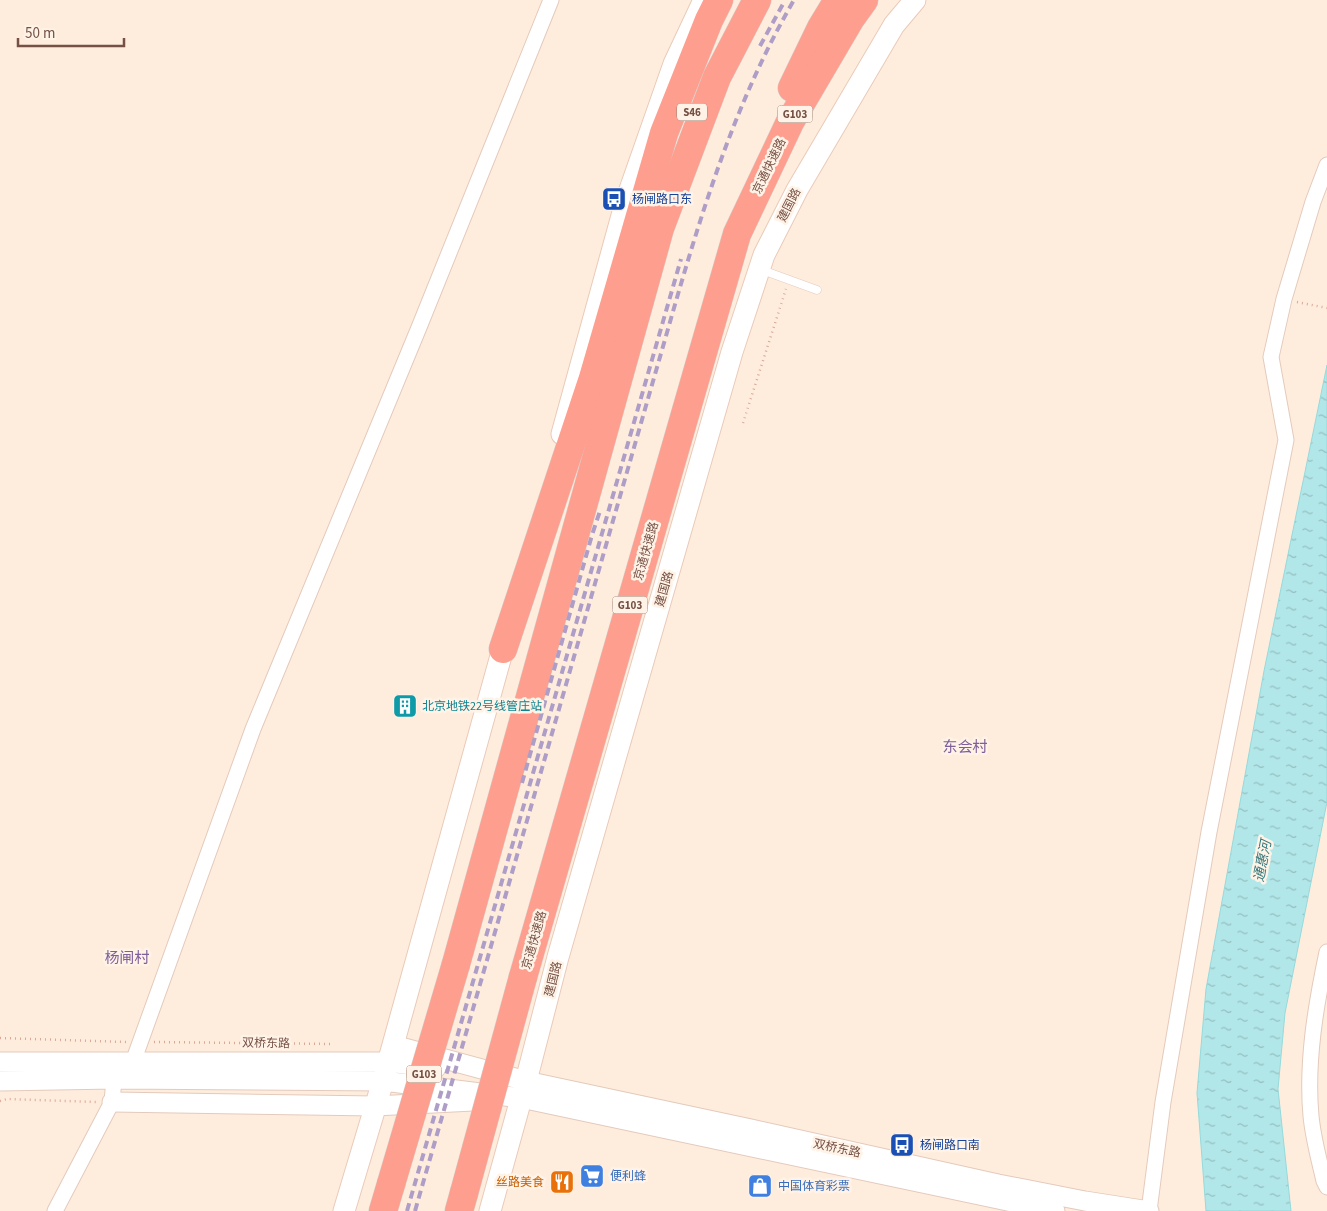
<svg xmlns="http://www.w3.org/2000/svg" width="1327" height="1211" font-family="'Source Sans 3','Noto Sans SC',sans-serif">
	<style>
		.water { fill: url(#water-ripples); stroke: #96d9db }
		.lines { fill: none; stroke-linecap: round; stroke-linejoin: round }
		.service-casing { stroke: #e4cabc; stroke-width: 9 }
		.minor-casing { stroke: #e4cabc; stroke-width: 17 }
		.tertiary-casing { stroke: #e4cabc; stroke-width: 21 }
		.secondary-casing { stroke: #eacab9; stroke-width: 23 }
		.motorway-casing { stroke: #d8cecb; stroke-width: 29 }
		.path { stroke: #daa897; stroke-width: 2.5; stroke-dasharray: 1 4; stroke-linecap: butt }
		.service { stroke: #fff; stroke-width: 8 }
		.minor { stroke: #fff; stroke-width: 15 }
		.tertiary { stroke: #fff; stroke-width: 19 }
		.secondary { stroke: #fff; stroke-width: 21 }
		.motorway { stroke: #fe9e8e; stroke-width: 28 }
		.rail { stroke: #ae9dc7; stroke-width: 4; stroke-dasharray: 8 5; stroke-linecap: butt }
		.motorway-bridge-casing { stroke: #d8cecb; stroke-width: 29; stroke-linecap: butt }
		.motorway-bridge { stroke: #fe9e8e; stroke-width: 28 }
		.labels { text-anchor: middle; stroke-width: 5; stroke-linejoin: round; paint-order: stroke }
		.shield { fill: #fff2e6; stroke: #9e8175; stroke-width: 1 }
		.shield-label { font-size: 11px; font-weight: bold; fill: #755044 }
		.street-label { font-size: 12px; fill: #755044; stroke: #fff2e6 }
		.transit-label { font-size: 12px; fill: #164399; stroke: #fff2e6; text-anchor: start }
		.culture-label { font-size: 12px; fill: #0d838f; stroke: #fff2e6; text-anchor: start }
		.shop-label { font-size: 12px; fill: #366cbe; stroke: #fff2e6; text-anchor: start }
		.food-label { font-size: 12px; fill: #c56008; stroke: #fff2e6; text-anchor: end }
		.water-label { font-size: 14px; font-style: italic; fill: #377a7d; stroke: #fff2e6 }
		.quarter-label { font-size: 15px; fill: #7f5f9a; stroke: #fff2e6 }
	</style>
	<defs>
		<pattern id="water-ripples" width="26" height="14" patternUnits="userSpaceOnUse" patternTransform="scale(1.25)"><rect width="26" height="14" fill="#b1e7e9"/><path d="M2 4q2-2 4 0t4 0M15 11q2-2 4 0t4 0" fill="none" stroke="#95bebe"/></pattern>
	</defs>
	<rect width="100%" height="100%" fill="#feeddd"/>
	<path class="water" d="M1327 365V802L1285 1013 1278 1089 1291 1211H1206L1197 1093 1206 989 1264 671Z"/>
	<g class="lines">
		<defs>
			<path id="service" d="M762 270 817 290"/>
			<g id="minor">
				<path d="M1327 952C1316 1004 1306 1062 1311 1116 1313 1138 1319 1159 1324 1181L1327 1187"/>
				<path d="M133 1062 253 729 420 325 551 0"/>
				<path d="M55 1211 112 1102 114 1079"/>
				<path d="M1149 1211 1163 1102 1209 832 1286 440 1271 357 1284 299 1313 202 1327 165"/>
			</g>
			<g id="tertiary">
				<path d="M393 1045 526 1081 751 1129 998 1184 1085 1201 1149 1211"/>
				<path d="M0 1062H388L436 1068"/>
				<path d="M0 1081 114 1079 383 1081 521 1098 1055 1211"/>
				<path d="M112 1102 375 1106 473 1101"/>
			</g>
			<g id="secondary">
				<path d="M562 434 626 201 674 64 704 0"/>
				<path d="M344 1211 383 1081 507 634"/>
				<path d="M490 1211 526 1081 558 957 732 352 764 255 797 190 894 25 915 0"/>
			</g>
			<g id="motorway">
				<path d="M792 88 821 28 838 0"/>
				<path d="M503 649 593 378 664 133 709 20 719 0"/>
				<path d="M456 964 660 228 717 77 757 0"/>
				<path d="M523 977 737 234 790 122 851 18 864 0"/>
				<path d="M383 1211 391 1184"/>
				<path d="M459 1211 464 1193"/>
			</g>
		</defs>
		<use href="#service" class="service-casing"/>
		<use href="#minor" class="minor-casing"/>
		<use href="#tertiary" class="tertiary-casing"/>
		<use href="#secondary" class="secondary-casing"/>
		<use href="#motorway" class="motorway-casing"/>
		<g class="path">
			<path d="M1297 302 1327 308"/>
			<path d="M743 423 786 289"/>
			<path d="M0 1038 126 1042"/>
			<path d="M154 1042 334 1044"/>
			<path d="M0 1101 7 1099 96 1102"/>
		</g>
		<use href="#service" class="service"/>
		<use href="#minor" class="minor"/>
		<use href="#tertiary" class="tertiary"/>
		<use href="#secondary" class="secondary"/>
		<use href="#motorway" class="motorway"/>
		<g class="rail">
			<path d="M760 46 783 4"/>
			<path d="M522 783 592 535 600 511"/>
			<path d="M407 1211 681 259"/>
			<path d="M415 1211 666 336C699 220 733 105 794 0"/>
		</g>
		<defs>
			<g id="motorway-bridge">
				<path d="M391 1184 456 964"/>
				<path d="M464 1193 523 977"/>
			</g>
		</defs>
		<use href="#motorway-bridge" class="motorway-bridge-casing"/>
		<use href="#motorway-bridge" class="motorway-bridge"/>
	</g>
	<defs>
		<symbol id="bus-square" viewBox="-11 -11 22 22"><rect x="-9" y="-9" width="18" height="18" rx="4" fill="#1a4fb4" stroke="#fff2e6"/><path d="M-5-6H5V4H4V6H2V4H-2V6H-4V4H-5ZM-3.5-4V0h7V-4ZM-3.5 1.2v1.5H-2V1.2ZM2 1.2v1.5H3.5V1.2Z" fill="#fff"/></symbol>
		<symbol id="building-square" viewBox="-11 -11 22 22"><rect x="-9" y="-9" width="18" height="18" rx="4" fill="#0f9aa8" stroke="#fff2e6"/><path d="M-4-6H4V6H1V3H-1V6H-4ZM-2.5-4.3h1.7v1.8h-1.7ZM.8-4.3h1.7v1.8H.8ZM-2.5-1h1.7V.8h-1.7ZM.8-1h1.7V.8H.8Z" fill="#fff"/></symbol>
		<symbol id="supermarket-square" viewBox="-11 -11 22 22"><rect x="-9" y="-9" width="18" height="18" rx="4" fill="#3f7fe0" stroke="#fff2e6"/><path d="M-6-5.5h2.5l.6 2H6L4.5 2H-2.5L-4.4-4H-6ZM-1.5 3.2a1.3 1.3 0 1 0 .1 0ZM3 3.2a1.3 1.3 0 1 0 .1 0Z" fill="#fff"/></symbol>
		<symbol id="restaurant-square" viewBox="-11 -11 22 22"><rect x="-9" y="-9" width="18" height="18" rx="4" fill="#e8710a" stroke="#fff2e6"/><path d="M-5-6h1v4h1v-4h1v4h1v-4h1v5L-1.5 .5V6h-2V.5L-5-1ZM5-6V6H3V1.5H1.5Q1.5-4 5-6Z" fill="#fff"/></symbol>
		<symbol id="shop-square" viewBox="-11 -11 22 22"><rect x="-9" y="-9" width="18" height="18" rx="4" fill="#3f7fe0" stroke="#fff2e6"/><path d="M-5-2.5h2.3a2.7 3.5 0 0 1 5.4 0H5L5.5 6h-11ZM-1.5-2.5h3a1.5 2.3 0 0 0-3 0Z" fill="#fff"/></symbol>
	</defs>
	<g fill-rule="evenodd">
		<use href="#bus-square" x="600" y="185" width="28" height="28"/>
		<use href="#building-square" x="391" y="692" width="28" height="28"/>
		<use href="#bus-square" x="888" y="1131" width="28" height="28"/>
		<use href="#supermarket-square" x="578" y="1162" width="28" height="28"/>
		<use href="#restaurant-square" x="548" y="1168" width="28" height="28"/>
		<use href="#shop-square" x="746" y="1172" width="28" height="28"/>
	</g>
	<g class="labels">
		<g class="shield">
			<rect x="677" y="103.5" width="30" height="17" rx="4"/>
			<rect x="777.5" y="105.5" width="35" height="17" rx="4"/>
			<rect x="612.5" y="596.5" width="35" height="17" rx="4"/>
			<rect x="406.5" y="1065.5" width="35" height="17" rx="4"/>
		</g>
		<g class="shield-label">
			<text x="692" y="116">S46</text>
			<text x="795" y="118">G103</text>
			<text x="630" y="609">G103</text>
			<text x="424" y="1078">G103</text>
		</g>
		<g class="street-label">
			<text transform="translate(769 166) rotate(-64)" y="4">京通快速路</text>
			<text transform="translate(789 205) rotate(-63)" y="4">建国路</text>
			<text transform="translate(646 551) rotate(-74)" y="4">京通快速路</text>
			<text transform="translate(664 589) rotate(-74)" y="4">建国路</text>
			<text transform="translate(534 940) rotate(-74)" y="4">京通快速路</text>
			<text transform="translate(553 979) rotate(-76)" y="4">建国路</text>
			<text transform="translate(266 1043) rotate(1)" y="4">双桥东路</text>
			<text transform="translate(837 1148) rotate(12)" y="4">双桥东路</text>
		</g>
		<g class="transit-label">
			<text x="632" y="203">杨闸路口东</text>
			<text x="920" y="1149">杨闸路口南</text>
		</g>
		<g class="culture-label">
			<text x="422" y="710">北京地铁22号线管庄站</text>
		</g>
		<g class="shop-label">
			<text x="610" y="1180">便利蜂</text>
			<text x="778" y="1190">中国体育彩票</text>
		</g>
		<g class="food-label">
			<text x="544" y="1186">丝路美食</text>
		</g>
		<g class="water-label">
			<text transform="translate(1262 861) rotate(-79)" y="5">通惠河</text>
		</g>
		<g class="quarter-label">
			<text x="965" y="752">东会村</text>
			<text x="127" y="963">杨闸村</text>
		</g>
	</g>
	<path d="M18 38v8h106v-8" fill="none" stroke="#755044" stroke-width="2.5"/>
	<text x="25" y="38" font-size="15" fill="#755044" stroke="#fff2e6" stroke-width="4" paint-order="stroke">50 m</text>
</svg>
